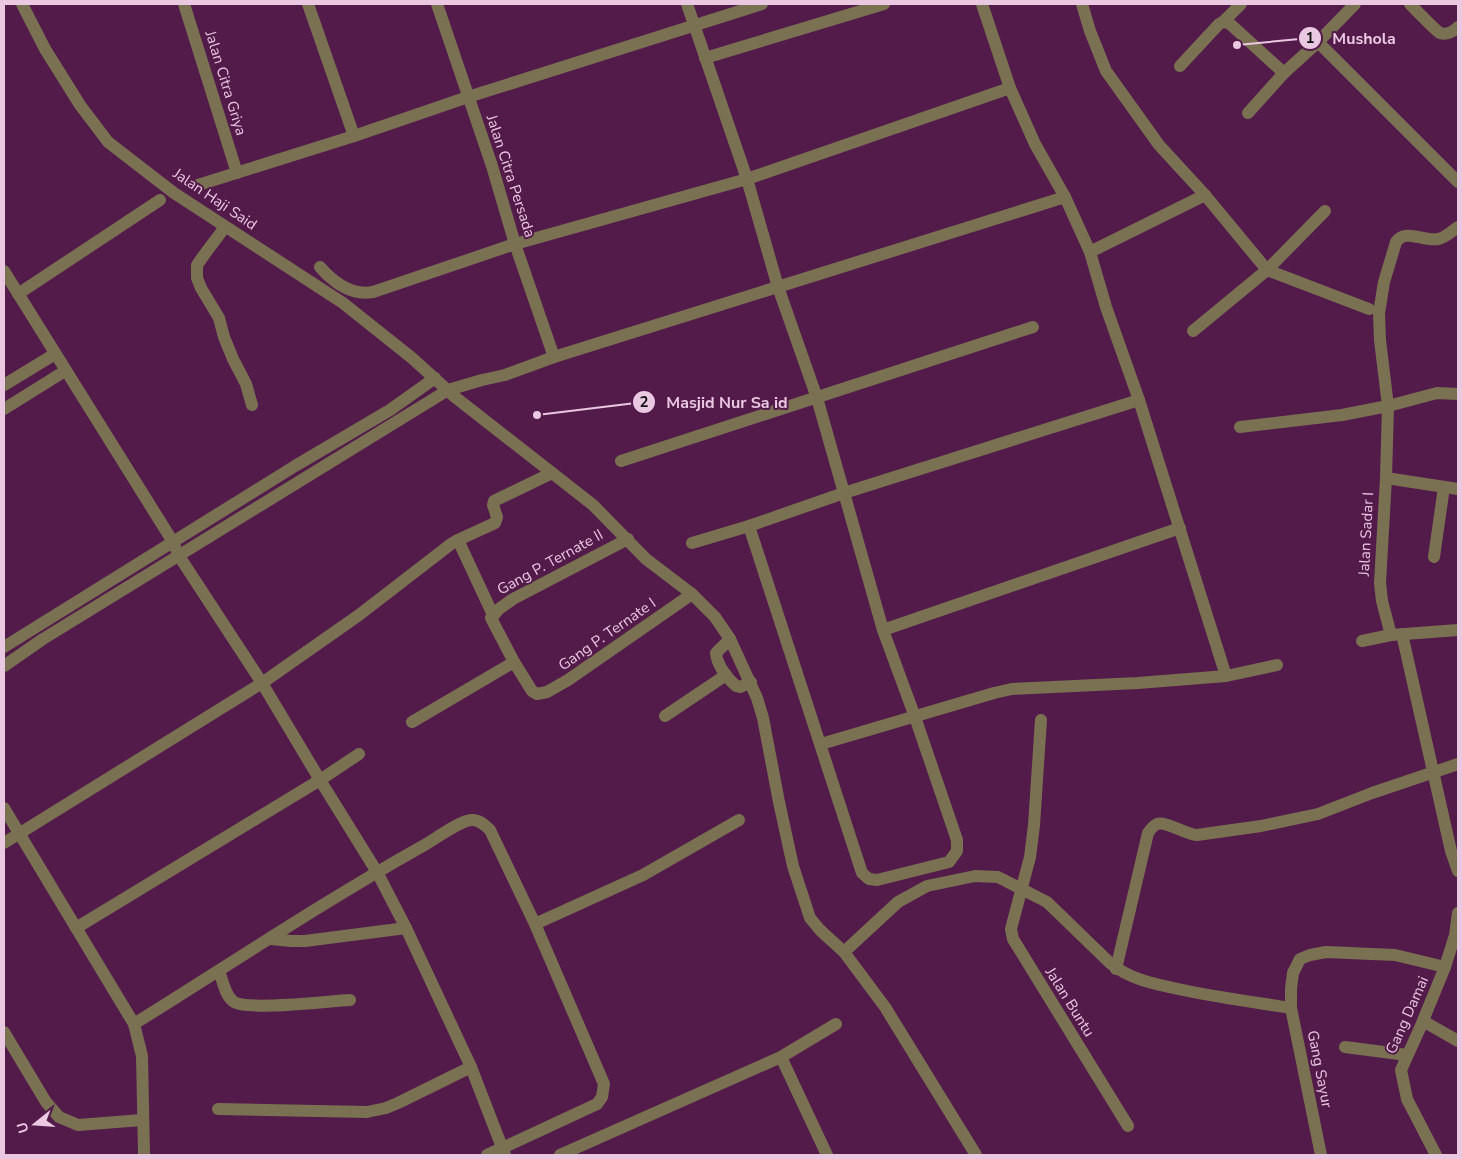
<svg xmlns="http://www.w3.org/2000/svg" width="1462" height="1159" font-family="'Nunito Sans',sans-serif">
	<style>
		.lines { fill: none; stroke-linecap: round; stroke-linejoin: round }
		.minor { stroke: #7a7152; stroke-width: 12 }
		.labels { text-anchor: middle; stroke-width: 4; stroke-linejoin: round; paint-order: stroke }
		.street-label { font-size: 15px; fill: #eac8e2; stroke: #531b4a }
		.leader { fill: none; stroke: #eac8e2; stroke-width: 2 }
		.callout-dot { fill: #eac8e2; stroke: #531b4a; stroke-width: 2 }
		.mark-label { font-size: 15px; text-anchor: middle; font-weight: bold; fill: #111 }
		.callout-label { font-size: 16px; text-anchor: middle; font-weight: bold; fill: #eac8e2; stroke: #531b4a; stroke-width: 4; stroke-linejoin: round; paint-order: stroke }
	</style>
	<rect width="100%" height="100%" fill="#531b4a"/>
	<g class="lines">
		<g class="minor">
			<path d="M22 4 45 49 80 105 108 142 174 193 343 303 412 358 455 397 593 505 646 559 692 594 715 617 730 639 757 698 763 718 779 802 793 866 810 918 820 930 844 952 885 1007 976 1155"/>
			<path d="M184 4 237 173"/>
			<path d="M308 4 354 136"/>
			<path d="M437 4 492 166 515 244 554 357"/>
			<path d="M687 4 747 179 778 287 817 398 883 630 915 717 957 840V851L949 862 877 880 869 879 862 873 749 526"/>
			<path d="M982 4 1010 88 1035 144 1065 197 1090 252 1106 307 1139 400 1226 676"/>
			<path d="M1082 4 1090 31 1106 71 1159 145 1205 195 1267 270 1369 309"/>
			<path d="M1410 4C1415 9 1435 30 1440 33 1446 35 1454 32 1458 27"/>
			<path d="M1223 22 1229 23 1284 73"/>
			<path d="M1318 42 1458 182"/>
			<path d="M705 58 884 4"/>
			<path d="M1180 66 1219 24 1223 22 1241 4"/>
			<path d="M1248 113 1284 73 1318 42 1355 4"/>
			<path d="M198 185 354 136 468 97 762 4"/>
			<path d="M225 227 204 255 197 265V278L201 288 219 318 224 337 233 359 246 384 252 405"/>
			<path d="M1090 252 1205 195"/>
			<path d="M320 267C334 283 351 296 373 292L515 244 747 179 1010 88"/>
			<path d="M4 271 173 542 179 556 262 683 320 780 377 872 406 928 471 1067 505 1155"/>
			<path d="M18 294 160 200"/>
			<path d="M1193 331 1267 270 1325 211"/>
			<path d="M4 385 55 354"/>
			<path d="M4 409 65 371"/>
			<path d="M1240 427 1342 415 1388 406 1437 393 1458 394"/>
			<path d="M621 461 1033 327"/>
			<path d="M1386 478 1458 489"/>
			<path d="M692 543 749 526 844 493 1139 400"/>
			<path d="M1434 557 1444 487"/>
			<path d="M493 615 458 540 495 523 497 517 493 505 494 501 552 473"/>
			<path d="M883 630 1180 528"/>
			<path d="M1402 634 1451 851 1458 871"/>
			<path d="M1391 635 1382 601 1380 583 1386 478 1388 406 1380 340 1379 313 1384 282 1396 242C1406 228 1423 242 1438 239 1445 238 1452 231 1458 227"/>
			<path d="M730 639 716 653C717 665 727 678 736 686L740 687 751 682"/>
			<path d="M1362 641 1391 635 1458 630"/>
			<path d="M4 647 295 466 390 410 435 378"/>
			<path d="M514 662 532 691 537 694 547 692 568 680 692 594"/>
			<path d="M4 666 43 639 448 390 482 380 505 375 554 357 1065 197"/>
			<path d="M665 716 726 675"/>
			<path d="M1041 720 1034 825 1030 857 1011 929 1013 939 1128 1126"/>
			<path d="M412 722 514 662 491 618 499 609 513 599 628 539"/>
			<path d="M821 744 994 693 1012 689 1138 683 1226 676 1277 665"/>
			<path d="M4 808 134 1024 142 1056 144 1154"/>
			<path d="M4 843 262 683 359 615 451 544 458 540"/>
			<path d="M535 924 643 875 739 820"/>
			<path d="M76 928 320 780 359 754"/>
			<path d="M271 939 291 941H305L406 928"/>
			<path d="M844 952 898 902 927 886 975 876 998 877 1047 902 1110 963C1129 979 1154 984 1178 989 1215 997 1253 1002 1291 1008"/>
			<path d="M1116 969 1148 833C1150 830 1153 826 1157 824 1166 821 1185 834 1197 835L1261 826 1318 814 1372 793 1458 764"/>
			<path d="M219 971C223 981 225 996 234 1002 248 1011 329 1001 350 1000"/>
			<path d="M1423 1021 1458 1041"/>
			<path d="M134 1024C229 965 323 902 421 847 434 840 459 821 471 820 479 819 485 825 490 830L535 924 604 1084 602 1097 597 1104 487 1155"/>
			<path d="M4 1032 46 1102 59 1117 78 1125 142 1120"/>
			<path d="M1345 1047 1407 1055"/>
			<path d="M781 1057 827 1155"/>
			<path d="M218 1109 367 1112 386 1108 398 1103 471 1067"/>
			<path d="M560 1155 781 1057 836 1024"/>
			<path d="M1321 1155 1291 1008V989L1293 973 1300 959 1310 955 1326 952 1395 955 1445 967"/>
			<path d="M1436 1155 1407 1099 1401 1070 1420 1028 1445 967 1455 935 1458 913"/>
		</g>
	</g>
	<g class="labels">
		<g class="street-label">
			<text transform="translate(226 83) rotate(73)" y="5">Jalan Citra Griya</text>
			<text transform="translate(511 176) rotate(72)" y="5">Jalan Citra Persada</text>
			<text transform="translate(215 199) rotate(34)" y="5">Jalan Haji Said</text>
			<text transform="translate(1366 534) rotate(-87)" y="5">Jalan Sadar I</text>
			<text transform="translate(550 562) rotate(-29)" y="5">Gang P. Ternate II</text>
			<text transform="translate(607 634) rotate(-35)" y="5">Gang P. Ternate I</text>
			<text transform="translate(1070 1002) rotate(58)" y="5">Jalan Buntu</text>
			<text transform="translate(1407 1015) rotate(-66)" y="5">Gang Damai</text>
			<text transform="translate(1320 1069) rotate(79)" y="5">Gang Sayur</text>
		</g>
	</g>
	<path class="leader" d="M1237 45L1310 38M537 415L644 402"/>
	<g class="callout-dot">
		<circle cx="1237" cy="45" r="5"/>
		<circle cx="537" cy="415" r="5"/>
		<circle cx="1310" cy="38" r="12"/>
		<circle cx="644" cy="402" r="12"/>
	</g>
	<g class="mark-label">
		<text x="1310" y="43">1</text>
		<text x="644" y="407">2</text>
	</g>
	<g class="callout-label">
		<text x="1364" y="44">Mushola</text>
		<text x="727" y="408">Masjid Nur Sa id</text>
	</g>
	<rect width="1462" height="1159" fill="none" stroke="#eac8e2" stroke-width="10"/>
	<g transform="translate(35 1124) rotate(253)" stroke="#531b4a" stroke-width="4" paint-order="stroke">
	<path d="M0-4L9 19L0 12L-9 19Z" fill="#eac8e2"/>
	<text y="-8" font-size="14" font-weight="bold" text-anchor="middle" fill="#eac8e2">U</text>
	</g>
</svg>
